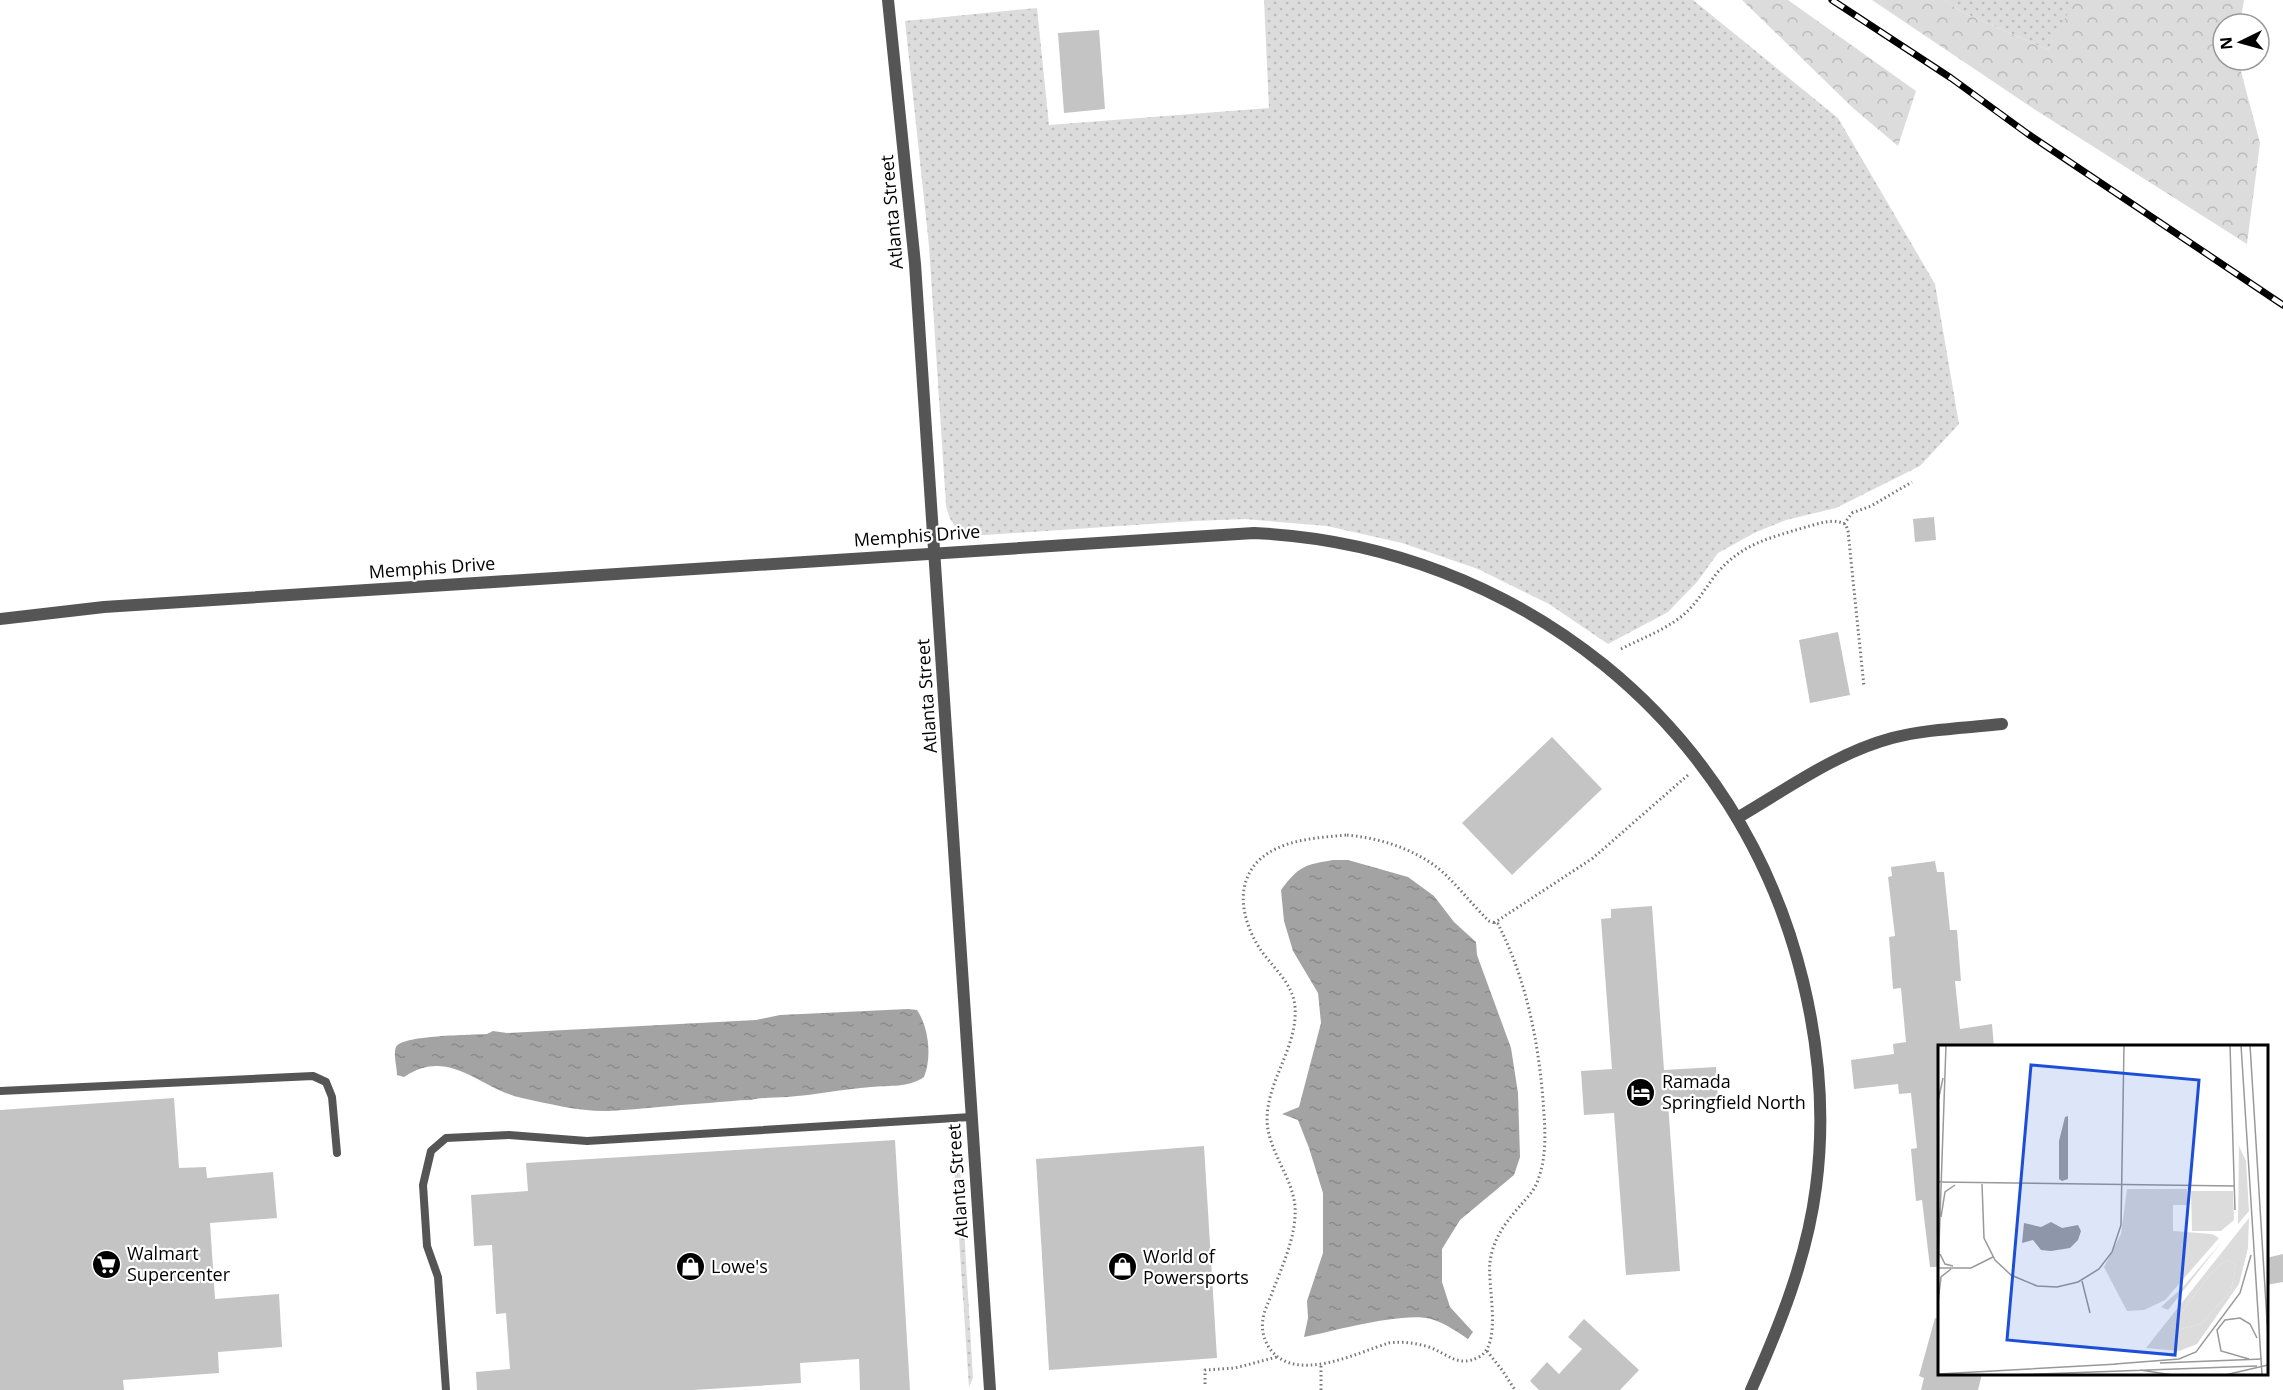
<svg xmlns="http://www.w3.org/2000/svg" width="2283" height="1390" font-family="'Open Sans',sans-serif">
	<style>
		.grass { fill: url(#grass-dots) }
		.forest { fill: url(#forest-crowns) }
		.water { fill: url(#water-ripples) }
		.building { fill: #c4c4c4 }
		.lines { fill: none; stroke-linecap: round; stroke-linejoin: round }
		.path { stroke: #777; stroke-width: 3; stroke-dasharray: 1.5 3; stroke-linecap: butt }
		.lane { stroke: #555; stroke-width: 8 }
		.street { stroke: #555; stroke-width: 12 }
		.rail-casing { stroke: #000; stroke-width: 7 }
		.rail { stroke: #fff; stroke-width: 4.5; stroke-dasharray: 14; stroke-linecap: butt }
		.labels { text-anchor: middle; stroke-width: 4.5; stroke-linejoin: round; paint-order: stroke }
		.street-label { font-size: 18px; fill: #000; stroke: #fff }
		.poi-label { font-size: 18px; fill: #000; stroke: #fff; text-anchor: start }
		.inset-road { fill: none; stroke: #999; stroke-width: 1.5 }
		.view { fill: #1d4ed8; fill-opacity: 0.15; stroke: #1d4ed8; stroke-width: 3 }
		.inset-edge { fill: none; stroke: #000; stroke-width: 3 }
	</style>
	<defs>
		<pattern id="grass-dots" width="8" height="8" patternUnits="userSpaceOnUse" patternTransform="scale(1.5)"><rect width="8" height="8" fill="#dcdcdc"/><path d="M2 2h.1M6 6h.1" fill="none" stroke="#bbb" stroke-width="1.8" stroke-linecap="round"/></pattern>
		<pattern id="forest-crowns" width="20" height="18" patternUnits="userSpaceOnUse" patternTransform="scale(1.5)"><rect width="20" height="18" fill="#dcdcdc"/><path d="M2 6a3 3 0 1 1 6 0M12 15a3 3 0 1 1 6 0" fill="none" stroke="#bbb"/></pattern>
		<pattern id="water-ripples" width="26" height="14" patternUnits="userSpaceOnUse" patternTransform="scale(1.5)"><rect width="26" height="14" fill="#a3a3a3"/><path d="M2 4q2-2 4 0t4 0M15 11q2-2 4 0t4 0" fill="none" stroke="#8b8b8b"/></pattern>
	</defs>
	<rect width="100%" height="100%" fill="#fff"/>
	<g class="grass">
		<path d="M1264 0H1693L1838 118 1935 284 1959 424 1920 466 1836 508 1786 520 1756 532 1718 553 1697 582 1668 612 1608 644 1549 604 1478 569 1402 543 1327 526 1245 519 1194 521 985 535C961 535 951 529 946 505L929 246 905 21 1037 8 1049 125 1269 108Z"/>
		<path d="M1945 0H2075L2076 2 2048 50 1960 11Z"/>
		<path d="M953 1149 960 1162 973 1378 969 1387Z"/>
	</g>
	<g class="forest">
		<path d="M1742 0H1788L1916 91 1898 146 1853 108Z"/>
		<path d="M1872 0H1945L1960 11 2048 50 2075 0H2244L2240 24H2223V60H2238L2260 143 2247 244 2031 107Z"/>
	</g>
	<g class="water">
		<path d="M1333 860H1348L1408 877 1434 896 1454 922 1476 942 1477 955 1511 1048 1518 1093 1520 1157 1514 1175 1460 1220 1442 1249V1282L1450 1307 1473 1332 1468 1339C1456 1331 1445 1323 1431 1319 1405 1311 1333 1331 1304 1337L1308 1318 1307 1301 1323 1253V1193L1309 1148 1298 1120 1282 1114 1299 1107 1321 1023 1318 993 1293 951 1284 921 1281 890C1299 866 1304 865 1333 860Z"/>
		<path d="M908 1009 917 1010C929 1028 932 1057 924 1077 908 1088 890 1085 871 1087 843 1089 815 1095 787 1097 775 1098 763 1097 750 1100 737 1100 723 1102 709 1103 676 1105 642 1109 609 1111 581 1112 550 1104 522 1098 480 1089 449 1046 404 1077L397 1075C397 1067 393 1054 396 1047 401 1035 473 1035 487 1034L493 1031 507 1033 756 1020 780 1015Z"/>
	</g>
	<g class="building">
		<path d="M1099 30 1105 109 1064 113 1058 33Z"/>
		<path d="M1934 517 1936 540 1915 542 1913 519Z"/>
		<path d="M1838 632 1850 695 1810 703 1799 640Z"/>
		<path d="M1552 737 1602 789 1512 875 1462 823Z"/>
		<path d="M1935 861 1937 872H1944L1950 930H1957L1961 981H1955L1960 1029 1992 1024 1994 1047H1940V1267H1930L1922 1200 1916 1201 1911 1149 1917 1148 1911 1093 1899 1094 1898 1084 1854 1089 1851 1060 1894 1054 1893 1044 1906 1042 1901 988 1893 989 1889 937 1895 936 1888 877 1892 876 1891 867Z"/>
		<path d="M1652 906 1664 1070 1716 1067 1718 1100 1668 1103 1680 1271 1626 1275 1614 1113 1584 1115 1581 1071 1612 1069 1601 919 1611 918V909Z"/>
		<path d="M174 1098 179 1168 206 1167 207 1178 273 1172 277 1218 210 1223 215 1299 279 1294 282 1347 218 1352 219 1373 123 1380 124 1390H0V1110Z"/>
		<path d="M895 1140 910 1390H860L859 1359 800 1363 801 1383 694 1390H477L476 1372 510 1369 506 1313 496 1314 492 1245 474 1246 471 1195 528 1191 526 1163Z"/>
		<path d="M1204 1146 1217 1358 1049 1370 1036 1159Z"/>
		<path d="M2283 1254V1282L2266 1285V1258Z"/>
		<path d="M1935 1318 1940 1319V1374H1982L1978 1390H1921L1924 1378 1919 1376Z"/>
		<path d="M1584 1319 1639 1370 1620 1390H1539L1530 1381 1547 1362 1559 1374 1582 1349 1568 1337Z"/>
	</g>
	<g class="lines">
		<g class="path">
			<path d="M1844 524 1852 513 1871 506 1912 482"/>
			<path d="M1621 649C1642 638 1663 631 1682 616 1696 605 1706 587 1717 573 1743 543 1770 538 1806 527 1818 524 1835 517 1846 525L1848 531 1864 687"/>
			<path d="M1347 835C1378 838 1408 847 1434 865 1453 879 1471 904 1489 921L1498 924C1526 979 1538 1039 1543 1100 1545 1129 1548 1157 1536 1185 1532 1193 1525 1200 1520 1206 1505 1223 1493 1239 1490 1262 1487 1286 1503 1344 1479 1357 1458 1368 1448 1354 1429 1347 1415 1343 1403 1341 1389 1343 1356 1353 1296 1384 1270 1349 1264 1340 1261 1330 1263 1319 1264 1310 1269 1302 1272 1293 1282 1266 1297 1236 1295 1206 1292 1176 1268 1151 1267 1120 1267 1080 1298 1047 1295 1007 1293 983 1273 968 1260 949 1235 910 1234 863 1285 845 1305 838 1326 837 1347 835Z"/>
			<path d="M1494 923 1593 858 1688 775"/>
			<path d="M1487 1351 1502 1370 1515 1390"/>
			<path d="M1205 1384V1370L1235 1368 1277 1357"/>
			<path d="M1321 1390V1364"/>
		</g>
		<g class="lane">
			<path d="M0 1091 313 1076 326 1082 332 1097 337 1153"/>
			<path d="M446 1390 438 1277 427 1246 423 1185 431 1151 446 1138 509 1135 587 1141 971 1117"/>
		</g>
		<g class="street">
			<path d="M888 0 915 264 990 1390"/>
			<path d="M0 619 104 607 1254 533C1517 545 1741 723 1803 981 1819 1047 1825 1119 1816 1187 1807 1258 1780 1325 1751 1390"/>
			<path d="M1737 818C1787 789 1836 753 1892 738 1927 729 1966 728 2002 724"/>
		</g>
		<defs>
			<path id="rail" d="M1832 0 1951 78 2028 134 2283 305"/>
		</defs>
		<use href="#rail" class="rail-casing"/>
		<use href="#rail" class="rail"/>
	</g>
	<defs>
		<symbol id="hotel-disc" viewBox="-11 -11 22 22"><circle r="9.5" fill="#000" stroke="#fff"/><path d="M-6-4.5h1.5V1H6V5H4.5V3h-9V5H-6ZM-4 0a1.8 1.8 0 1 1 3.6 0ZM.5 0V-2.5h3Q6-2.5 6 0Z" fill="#fff"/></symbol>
		<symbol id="supermarket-disc" viewBox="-11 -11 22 22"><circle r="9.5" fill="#000" stroke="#fff"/><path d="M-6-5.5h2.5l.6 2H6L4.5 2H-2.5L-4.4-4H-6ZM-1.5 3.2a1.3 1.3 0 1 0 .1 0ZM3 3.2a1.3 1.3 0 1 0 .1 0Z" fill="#fff"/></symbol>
		<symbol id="shop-disc" viewBox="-11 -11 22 22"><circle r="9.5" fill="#000" stroke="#fff"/><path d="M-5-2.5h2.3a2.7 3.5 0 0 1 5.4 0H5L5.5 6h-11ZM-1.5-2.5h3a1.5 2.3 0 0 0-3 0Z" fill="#fff"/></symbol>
	</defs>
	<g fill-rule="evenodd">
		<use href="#hotel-disc" x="1624" y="1076" width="33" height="33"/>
		<use href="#supermarket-disc" x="90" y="1248" width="33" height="33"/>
		<use href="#shop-disc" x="674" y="1250" width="33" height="33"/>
		<use href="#shop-disc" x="1106" y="1250" width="33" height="33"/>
	</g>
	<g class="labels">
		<g class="street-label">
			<text transform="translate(892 212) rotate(-95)" y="6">Atlanta Street</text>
			<text transform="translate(917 536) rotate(-4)" y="6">Memphis Drive</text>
			<text transform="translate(432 568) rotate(-4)" y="6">Memphis Drive</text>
			<text transform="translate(927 696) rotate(-94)" y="6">Atlanta Street</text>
			<text transform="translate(958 1181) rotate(-94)" y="6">Atlanta Street</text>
		</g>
		<g class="poi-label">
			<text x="1662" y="1088">Ramada<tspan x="1662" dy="21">Springfield North</tspan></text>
			<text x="127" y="1260">Walmart<tspan x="127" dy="21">Supercenter</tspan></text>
			<text x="1143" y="1263">World of<tspan x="1143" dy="21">Powersports</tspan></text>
			<text x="711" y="1273">Lowe's</text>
		</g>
	</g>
	<g transform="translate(1938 1045)">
		<rect width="330" height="330" fill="#fff"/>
		<path d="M189 144H249V160H235V186L274 189 281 193 227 255 206 265 189 266 166 222 183 189ZM253 146H295L296 175 283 186H254ZM289 215 298 220 293 246 263 279 239 285 233 281 274 227Z" fill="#dcdcdc"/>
		<path d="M301 101 308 116 311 166 300 179ZM311 173 310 203 301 239 259 299 241 306 208 303ZM289 215 298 220 293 246 263 279 239 285 233 281 274 227ZM286 194 230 265 223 262 245 242Z" fill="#dcdcdc" fill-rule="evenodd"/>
		<path d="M130 71V134L124 136 121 134V96L127 72ZM113 177 124 183 140 180 143 186 140 195 132 203 113 206 103 205 95 195 84 198 86 178 103 182Z" fill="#a3a3a3"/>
		<path class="inset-road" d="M292 0 297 165M303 0 324 330M312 0 330 292M0 56 5 33M0 137 296 141M44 139 46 193 57 215 73 230 99 241 119 242 140 237 161 224 174 207 183 180 186 0M3 172 7 147 17 140M2 209 7 219 15 221M0 223H33L55 212M0 229 8 0M144 236 152 268M0 257 3 232 13 224M311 314 283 306 279 285 287 275 302 273 312 279 319 293M222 318 324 314M177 319 241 314 258 307 302 248 313 210M202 325 235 330M0 329 180 319M73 330 319 321M287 330 330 320"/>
		<path class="view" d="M93 20 261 35 237 310 69 295Z"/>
		<rect width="330" height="330" class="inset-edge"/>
	</g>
	<g transform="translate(2241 42) rotate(265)"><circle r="28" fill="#ffffff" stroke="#999999" stroke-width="1.5"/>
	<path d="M0-4.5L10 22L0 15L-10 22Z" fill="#000000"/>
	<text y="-9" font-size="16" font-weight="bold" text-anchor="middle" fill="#000000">N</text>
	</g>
</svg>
